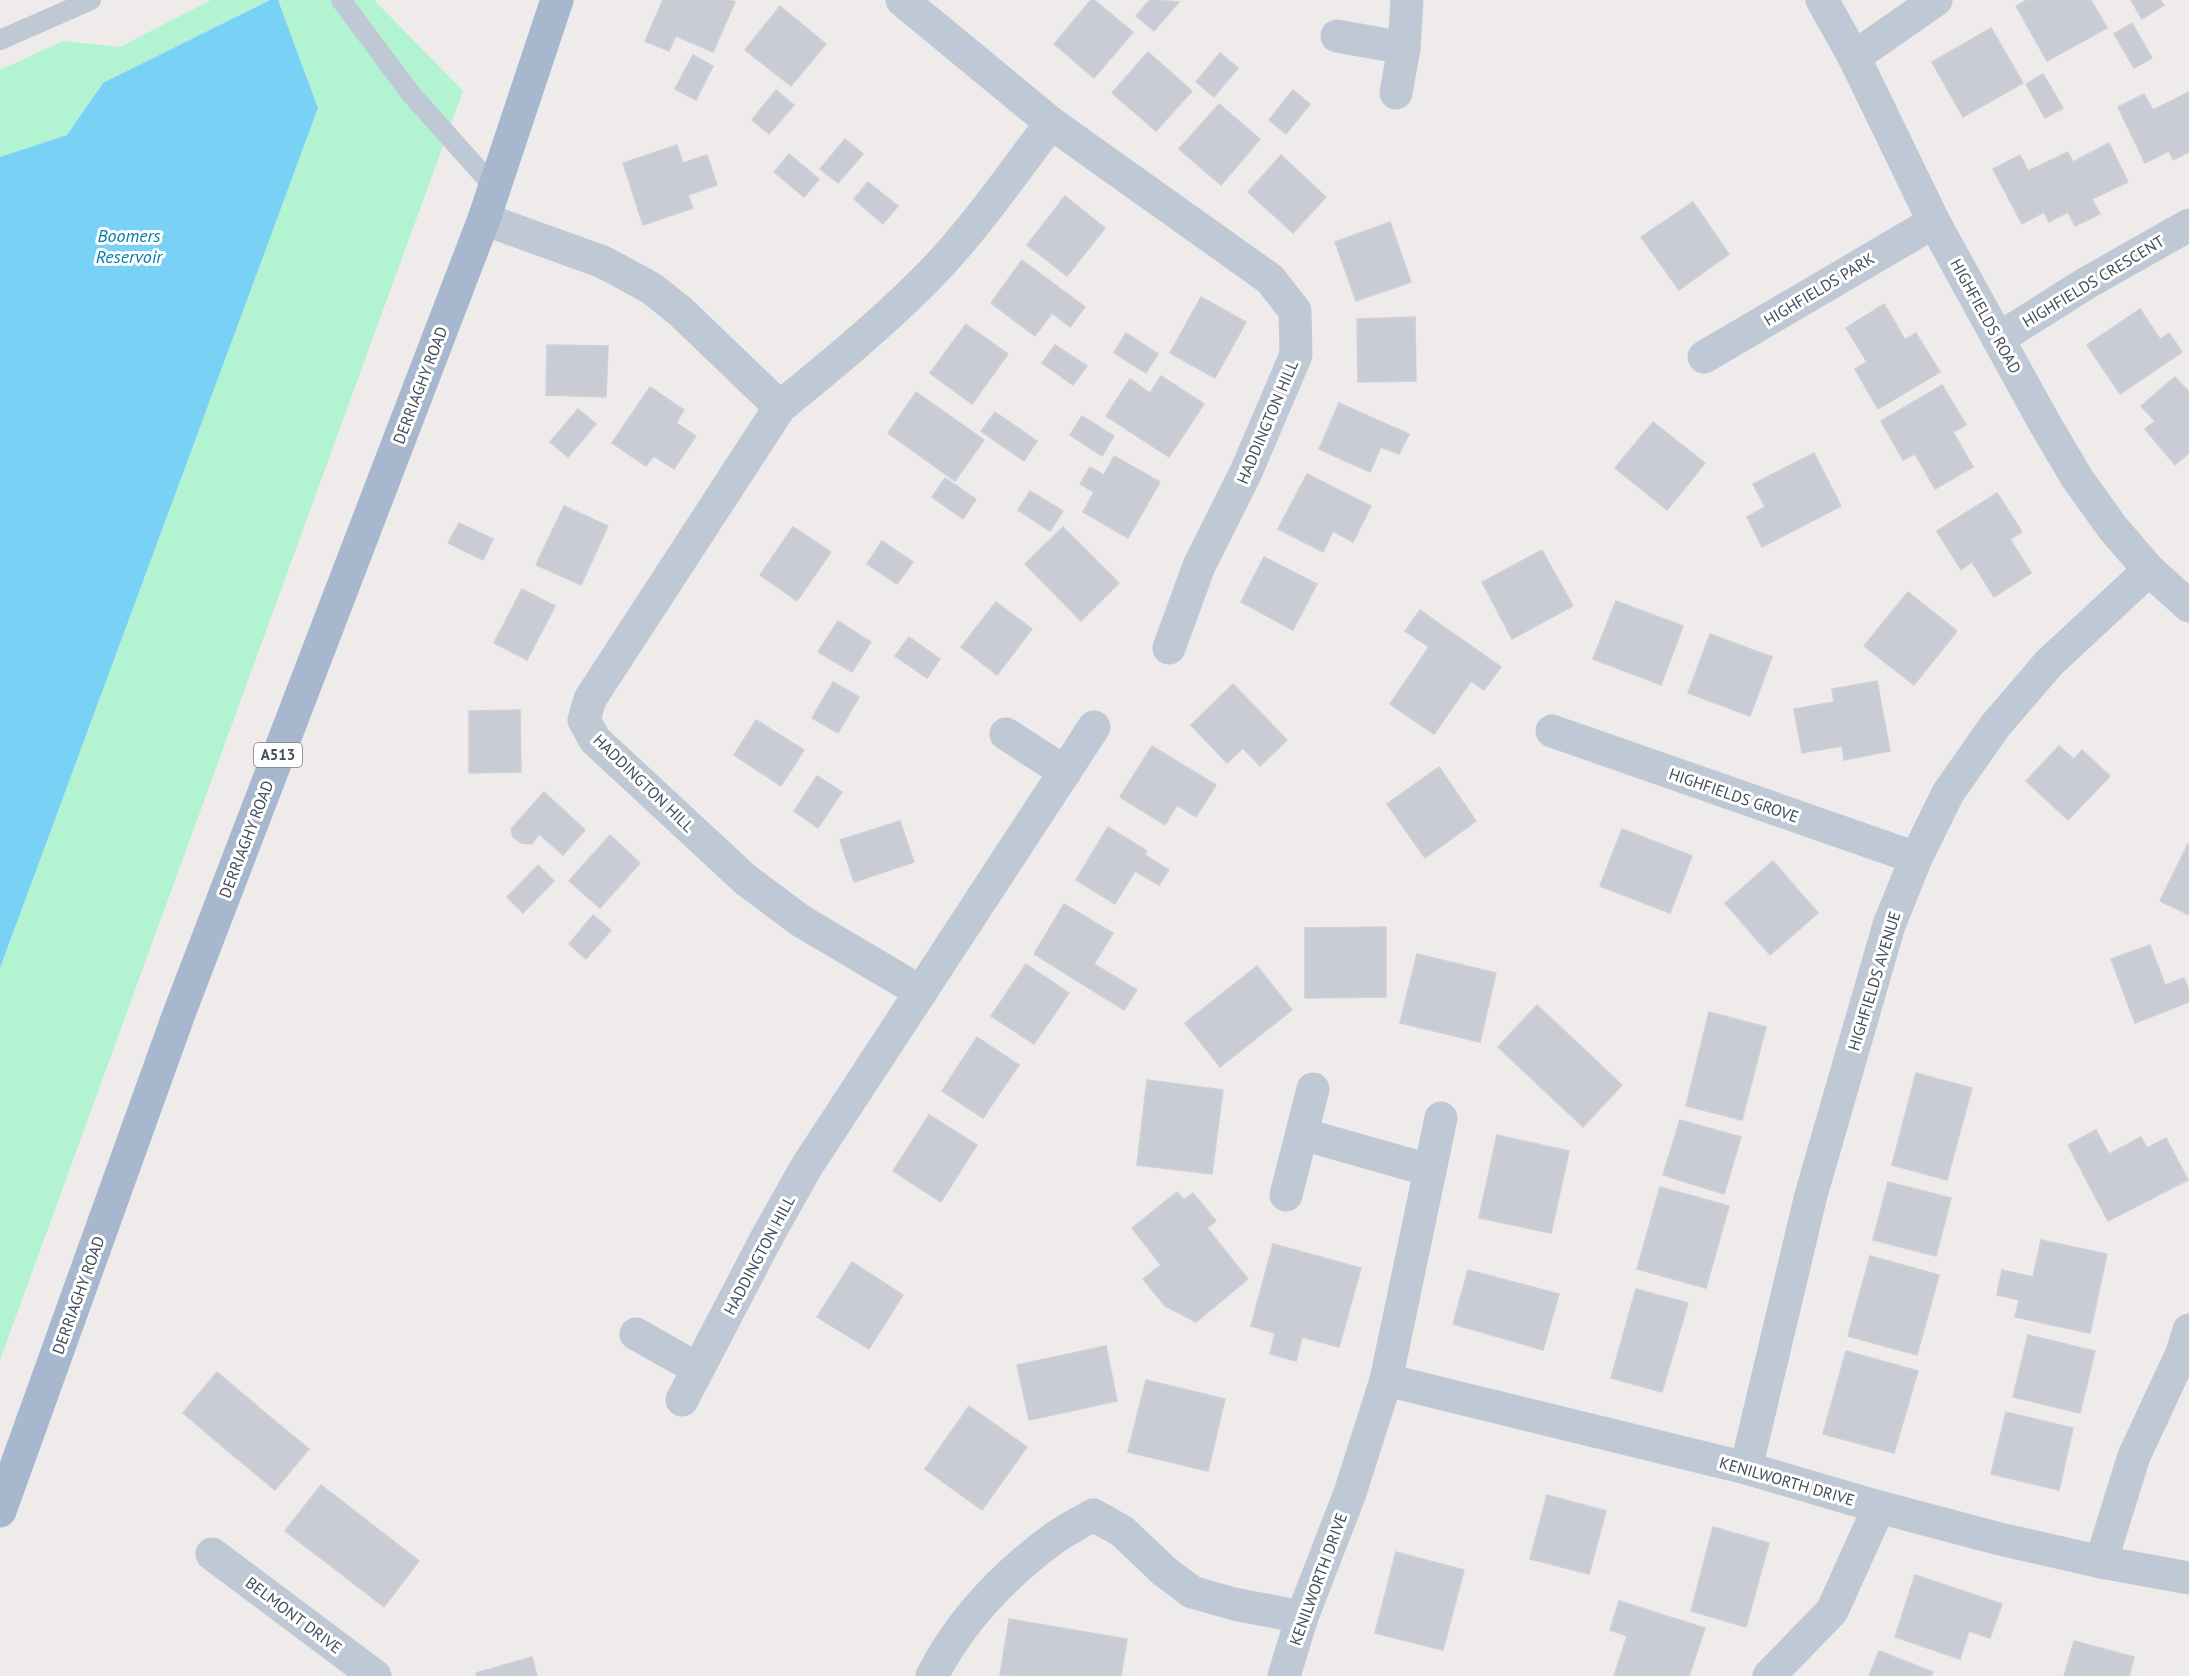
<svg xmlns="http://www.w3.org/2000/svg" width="2189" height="1676" font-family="'PT Sans',sans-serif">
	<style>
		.green { fill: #b2f3d1 }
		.water { fill: #79d1f6 }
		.building { fill: #c9ccd4; stroke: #ced0d8; stroke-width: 1.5 }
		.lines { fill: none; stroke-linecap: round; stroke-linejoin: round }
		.service { stroke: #bfc9d5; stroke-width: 20 }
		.minor { stroke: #bfc9d5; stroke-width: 33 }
		.primary { stroke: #a6b7ce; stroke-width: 33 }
		.labels { text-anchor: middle; stroke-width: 6; stroke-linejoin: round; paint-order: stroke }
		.shield { fill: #fff; stroke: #7b828c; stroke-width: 1.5 }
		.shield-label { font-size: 15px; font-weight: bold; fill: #424d5a }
		.street-label { font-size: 16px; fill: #424d5a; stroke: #fff }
		.water-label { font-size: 18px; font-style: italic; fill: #007caf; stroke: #fff }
	</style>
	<rect width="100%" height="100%" fill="#eeebea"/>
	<g class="green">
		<path d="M211 0H270L103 83 67 135 0 157V70L63 41 120 47Z"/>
		<path d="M278 0H374L463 91 0 1360V968L318 108Z"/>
	</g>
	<path class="water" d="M270 0H278L318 108 0 968V157L67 135 103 83Z"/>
	<g class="building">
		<path d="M663 0H730L735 2 713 52 676 36 669 51 645 41Z"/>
		<path d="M1091 0H1094L1133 32 1094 78 1054 44Z"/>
		<path d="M1150 0 1179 2 1154 31 1136 16Z"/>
		<path d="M2027 0H2091L2107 28 2047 61 2016 6Z"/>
		<path d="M2131 0H2160L2164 5 2142 19Z"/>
		<path d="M780 6 826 44 791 86 745 50Z"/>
		<path d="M2132 23 2152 58 2134 68 2114 34Z"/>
		<path d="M1991 28 2023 83 1963 117 1932 62Z"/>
		<path d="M1148 52 1192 91 1156 131 1112 93Z"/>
		<path d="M1220 53 1238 68 1214 97 1196 82Z"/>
		<path d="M693 55 713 66 696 100 675 89Z"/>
		<path d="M2043 74 2063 108 2045 118 2026 84Z"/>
		<path d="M776 90 794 105 769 134 752 120Z"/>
		<path d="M1293 90 1310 104 1286 134 1269 120Z"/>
		<path d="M2189 92V152L2173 160 2169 151 2145 163 2118 107 2144 94 2153 110Z"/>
		<path d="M1219 104 1260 139 1221 185 1179 149Z"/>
		<path d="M845 139 863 154 838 183 820 169Z"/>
		<path d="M2109 143 2128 182 2092 199 2100 214 2075 226 2068 212 2049 222 2044 212 2022 224 1993 169 2020 155 2028 171 2068 152 2073 162Z"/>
		<path d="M677 145 683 163 707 155 717 185 688 195 693 208 643 225 623 163Z"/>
		<path d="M789 154 819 179 804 197 774 172Z"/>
		<path d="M1281 155 1326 197 1293 233 1248 192Z"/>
		<path d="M868 182 898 206 883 224 854 199Z"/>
		<path d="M1065 196 1105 228 1067 276 1027 245Z"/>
		<path d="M1693 202 1729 254 1679 290 1641 237Z"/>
		<path d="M1390 222 1411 282 1356 301 1335 242Z"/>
		<path d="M1022 260 1085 307 1070 327 1052 313 1035 336 991 303Z"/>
		<path d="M1201 297 1246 322 1215 378 1170 353Z"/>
		<path d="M1884 304 1905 340 1916 333 1940 372 1878 409 1855 369 1867 362 1846 328Z"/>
		<path d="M2140 309 2160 339 2169 333 2182 352 2120 394 2087 345Z"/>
		<path d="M1415 317 1416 381 1358 382 1357 319Z"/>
		<path d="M966 324 1008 354 972 404 930 373Z"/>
		<path d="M1126 333 1158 354 1146 373 1114 353Z"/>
		<path d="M547 345 608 346 606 397 546 395Z"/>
		<path d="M1055 345 1087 366 1073 385 1042 363Z"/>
		<path d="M1161 376 1204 404 1169 457 1106 416 1130 379 1150 393Z"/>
		<path d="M2175 377 2189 392V453L2175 465 2145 429 2155 421 2141 406Z"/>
		<path d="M1942 385 1966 425 1953 432 1973 467 1935 489 1915 454 1903 460 1881 421Z"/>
		<path d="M650 387 684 410 676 423 696 436 674 469 654 456 646 466 612 443Z"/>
		<path d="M916 392 984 440 955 481 888 433Z"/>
		<path d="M1339 403 1409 434 1399 454 1381 447 1370 472 1319 449Z"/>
		<path d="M578 409 596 424 568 457 550 442Z"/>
		<path d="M995 412 1037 441 1024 461 981 431Z"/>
		<path d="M1082 416 1114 436 1102 456 1070 435Z"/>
		<path d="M1653 422 1705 463 1667 510 1615 468Z"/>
		<path d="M1814 453 1841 506 1762 547 1747 517 1765 507 1753 484Z"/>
		<path d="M1114 456 1160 482 1128 538 1083 512 1094 492 1080 484 1090 467 1104 475Z"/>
		<path d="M1307 474 1371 506 1353 542 1333 531 1323 552 1278 529Z"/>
		<path d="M945 478 976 499 963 519 932 497Z"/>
		<path d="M1030 491 1063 511 1050 531 1018 510Z"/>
		<path d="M1997 493 2022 532 2010 539 2031 573 1994 597 1972 562 1961 570 1937 531Z"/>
		<path d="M564 506 608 526 581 585 536 565Z"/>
		<path d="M459 523 493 539 483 560 448 543Z"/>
		<path d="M793 527 831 552 797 601 760 575Z"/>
		<path d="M1063 527 1119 583 1081 621 1025 564Z"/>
		<path d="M882 541 913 562 897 584 867 564Z"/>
		<path d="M1542 550 1573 606 1512 639 1482 582Z"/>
		<path d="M1264 557 1317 584 1293 630 1241 602Z"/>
		<path d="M522 589 555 606 527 660 494 643Z"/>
		<path d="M1908 592 1957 631 1914 685 1864 646Z"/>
		<path d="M1616 601 1683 626 1661 685 1593 659Z"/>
		<path d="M996 602 1032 629 997 675 961 647Z"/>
		<path d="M1420 610 1501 667 1484 690 1471 681 1434 734 1390 704 1429 647 1405 631Z"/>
		<path d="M838 621 871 642 852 672 818 652Z"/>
		<path d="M1710 634 1772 657 1750 716 1688 693Z"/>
		<path d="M909 637 940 659 927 678 895 656Z"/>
		<path d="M1877 681 1890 751 1844 760 1842 746 1802 753 1794 709 1834 702 1832 689Z"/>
		<path d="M833 682 859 697 838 733 812 718Z"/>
		<path d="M1233 684 1287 740 1260 766 1243 748 1227 763 1191 725Z"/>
		<path d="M520 710 521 772 469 773V711Z"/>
		<path d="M756 720 804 750 781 786 734 755Z"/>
		<path d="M1152 746 1216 785 1196 817 1177 805 1165 825 1120 797Z"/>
		<path d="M2059 746 2074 759 2082 750 2110 776 2068 820 2026 781Z"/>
		<path d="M1439 767 1476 821 1425 858 1387 804Z"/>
		<path d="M817 776 842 792 818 828 794 811Z"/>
		<path d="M544 792 585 830 563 855 539 834 532 844 521 843 513 837 511 829Z"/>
		<path d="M900 821 914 862 854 882 840 840Z"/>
		<path d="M1108 827 1147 851 1145 855 1169 870 1159 885 1135 871 1115 904 1076 880Z"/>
		<path d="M1622 829 1692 856 1670 913 1600 886Z"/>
		<path d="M610 835 640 863 600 908 569 881Z"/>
		<path d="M2188 844H2189V915L2160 901Z"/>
		<path d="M1773 861 1818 913 1770 955 1725 903Z"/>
		<path d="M538 865 554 881 523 913 507 897Z"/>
		<path d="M1064 904 1113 933 1094 964 1137 990 1124 1010 1034 954Z"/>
		<path d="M593 915 611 930 586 959 569 944Z"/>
		<path d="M1386 927V997L1305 998V928Z"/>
		<path d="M2150 945 2165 985 2184 978 2189 991V1002L2135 1023 2111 959Z"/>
		<path d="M1417 954 1496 973 1480 1042 1400 1023Z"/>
		<path d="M1026 964 1069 993 1034 1044 991 1016Z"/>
		<path d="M1257 966 1292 1010 1220 1067 1185 1023Z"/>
		<path d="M1537 1005 1622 1085 1583 1127 1498 1047Z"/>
		<path d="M1709 1012 1766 1027 1742 1120 1686 1106Z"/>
		<path d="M977 1037 1019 1065 983 1118 942 1091Z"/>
		<path d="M1916 1073 1972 1088 1947 1180 1892 1165Z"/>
		<path d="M1147 1080 1223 1090 1212 1174 1137 1165Z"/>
		<path d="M929 1115 977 1145 941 1202 893 1171Z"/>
		<path d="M1680 1120 1741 1137 1724 1194 1663 1175Z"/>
		<path d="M2096 1130 2109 1154 2141 1137 2147 1148 2166 1138 2188 1180 2108 1221 2068 1145Z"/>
		<path d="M1497 1135 1569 1151 1551 1233 1479 1218Z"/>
		<path d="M1888 1182 1951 1198 1936 1256 1873 1240Z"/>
		<path d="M1660 1187 1729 1206 1706 1288 1637 1269Z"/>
		<path d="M1177 1192 1184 1200 1193 1193 1216 1221 1207 1228 1248 1279 1196 1322 1165 1306 1143 1279 1161 1265 1132 1228Z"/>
		<path d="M2041 1240 2107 1254 2090 1333 2015 1317 2019 1300 1997 1295 2002 1270 2033 1277Z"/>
		<path d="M1273 1244 1361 1268 1339 1347 1302 1337 1296 1361 1270 1354 1275 1333 1251 1326Z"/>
		<path d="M1870 1256 1939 1275 1917 1355 1848 1336Z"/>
		<path d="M852 1262 903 1295 869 1349 817 1317Z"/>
		<path d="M1468 1270 1559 1294 1543 1350 1453 1324Z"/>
		<path d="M1636 1289 1688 1303 1662 1392 1611 1378Z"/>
		<path d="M2028 1335 2095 1351 2080 1413 2013 1397Z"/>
		<path d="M1106 1346 1117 1401 1029 1420 1017 1365Z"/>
		<path d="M1846 1351 1918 1371 1894 1453 1823 1434Z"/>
		<path d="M217 1372 263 1411 229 1452 183 1413Z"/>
		<path d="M1146 1380 1225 1399 1208 1471 1128 1452Z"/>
		<path d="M969 1406 1027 1447 982 1510 925 1469Z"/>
		<path d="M263 1411 309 1449 275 1490 229 1452Z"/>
		<path d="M2006 1412 2073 1428 2059 1490 1991 1474Z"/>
		<path d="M321 1485 370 1523 335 1569 285 1531Z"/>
		<path d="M1547 1495 1606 1511 1589 1574 1530 1559Z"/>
		<path d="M370 1523 419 1561 384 1607 335 1569Z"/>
		<path d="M1713 1527 1769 1543 1746 1627 1691 1611Z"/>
		<path d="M1396 1552 1464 1570 1443 1650 1375 1633Z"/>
		<path d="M1915 1575 2002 1604 1990 1638 1969 1631 1960 1659 1895 1637Z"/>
		<path d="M1619 1601 1705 1628 1689 1676H1614L1627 1636 1610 1630Z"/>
		<path d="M1009 1619 1127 1639 1121 1676 1000 1675Z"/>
		<path d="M2074 1641 2134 1657 2129 1676H2064Z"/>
		<path d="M1879 1651 1933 1672 1931 1676H1869Z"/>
		<path d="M532 1657 537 1676H477L476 1673Z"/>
	</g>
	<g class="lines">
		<g class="service">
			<path d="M341 0 411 94 494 187"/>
			<path d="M0 40 91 0"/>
		</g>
		<g class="minor">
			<path d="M902 0 1051 123 1270 279 1295 311 1296 355 1246 472 1199 566 1169 648"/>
			<path d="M1822 0 1854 57 1934 222 2045 424 2077 478 2112 527 2149 570 2189 606"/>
			<path d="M1337 36 1404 48"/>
			<path d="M1854 57 1936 0"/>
			<path d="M1396 93 1404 48 1407 0"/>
			<path d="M484 219 603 262 651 288 680 311 780 407 590 699 584 720 595 740 746 880 801 921 921 992"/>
			<path d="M1998 339 2085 284 2189 225"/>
			<path d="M1704 357 1934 222"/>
			<path d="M780 407C829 367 879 326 924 281 972 233 1010 177 1051 123"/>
			<path d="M1552 731 1916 858"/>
			<path d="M1006 734 1065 772"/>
			<path d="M1302 1134 1429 1170"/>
			<path d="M1286 1195 1313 1089"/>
			<path d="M636 1334 698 1369"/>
			<path d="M1386 1380 1746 1468 1879 1507 2000 1539 2101 1562 2189 1578"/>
			<path d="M682 1400 767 1237 807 1166 1094 727"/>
			<path d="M1746 1468 1811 1195 1889 925 1916 858 1948 793 1995 726 2049 663 2149 570"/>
			<path d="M212 1554 375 1676"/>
			<path d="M2101 1562 2134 1456 2182 1353 2189 1330"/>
			<path d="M932 1676C960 1621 1003 1576 1053 1539 1065 1530 1080 1523 1093 1515L1122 1531 1164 1571 1192 1592 1234 1604 1302 1617"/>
			<path d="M1284 1676 1302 1617 1350 1493 1386 1380 1441 1118"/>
			<path d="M1769 1676 1832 1611 1879 1507"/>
		</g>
		<path class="primary" d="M0 1511 180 1011 484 219 557 0"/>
	</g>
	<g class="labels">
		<rect class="shield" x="254" y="743" width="48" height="24" rx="4.5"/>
		<g class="shield-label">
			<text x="278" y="760">A513</text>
		</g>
		<g class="street-label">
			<text transform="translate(2093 281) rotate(-31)" y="6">HIGHFIELDS CRESCENT</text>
			<text transform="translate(1819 289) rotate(-31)" y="6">HIGHFIELDS PARK</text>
			<text transform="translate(1986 316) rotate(61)" y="6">HIGHFIELDS ROAD</text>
			<text transform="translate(420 385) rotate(-69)" y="6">DERRIAGHY ROAD</text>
			<text transform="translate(1267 422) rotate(-67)" y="6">HADDINGTON HILL</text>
			<text transform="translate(644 783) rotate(44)" y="6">HADDINGTON HILL</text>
			<text transform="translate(1734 795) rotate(19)" y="6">HIGHFIELDS GROVE</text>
			<text transform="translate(246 839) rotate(-69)" y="6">DERRIAGHY ROAD</text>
			<text transform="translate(1874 981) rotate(-73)" y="6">HIGHFIELDS AVENUE</text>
			<text transform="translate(759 1255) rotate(-62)" y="6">HADDINGTON HILL</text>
			<text transform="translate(78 1295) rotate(-70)" y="6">DERRIAGHY ROAD</text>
			<text transform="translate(1787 1481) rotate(16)" y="6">KENILWORTH DRIVE</text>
			<text transform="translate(1318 1579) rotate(-70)" y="6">KENILWORTH DRIVE</text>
			<text transform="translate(294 1615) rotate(37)" y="6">BELMONT DRIVE</text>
		</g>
		<g class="water-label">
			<text x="129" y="242">Boomers<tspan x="129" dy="21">Reservoir</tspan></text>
		</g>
	</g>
</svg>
